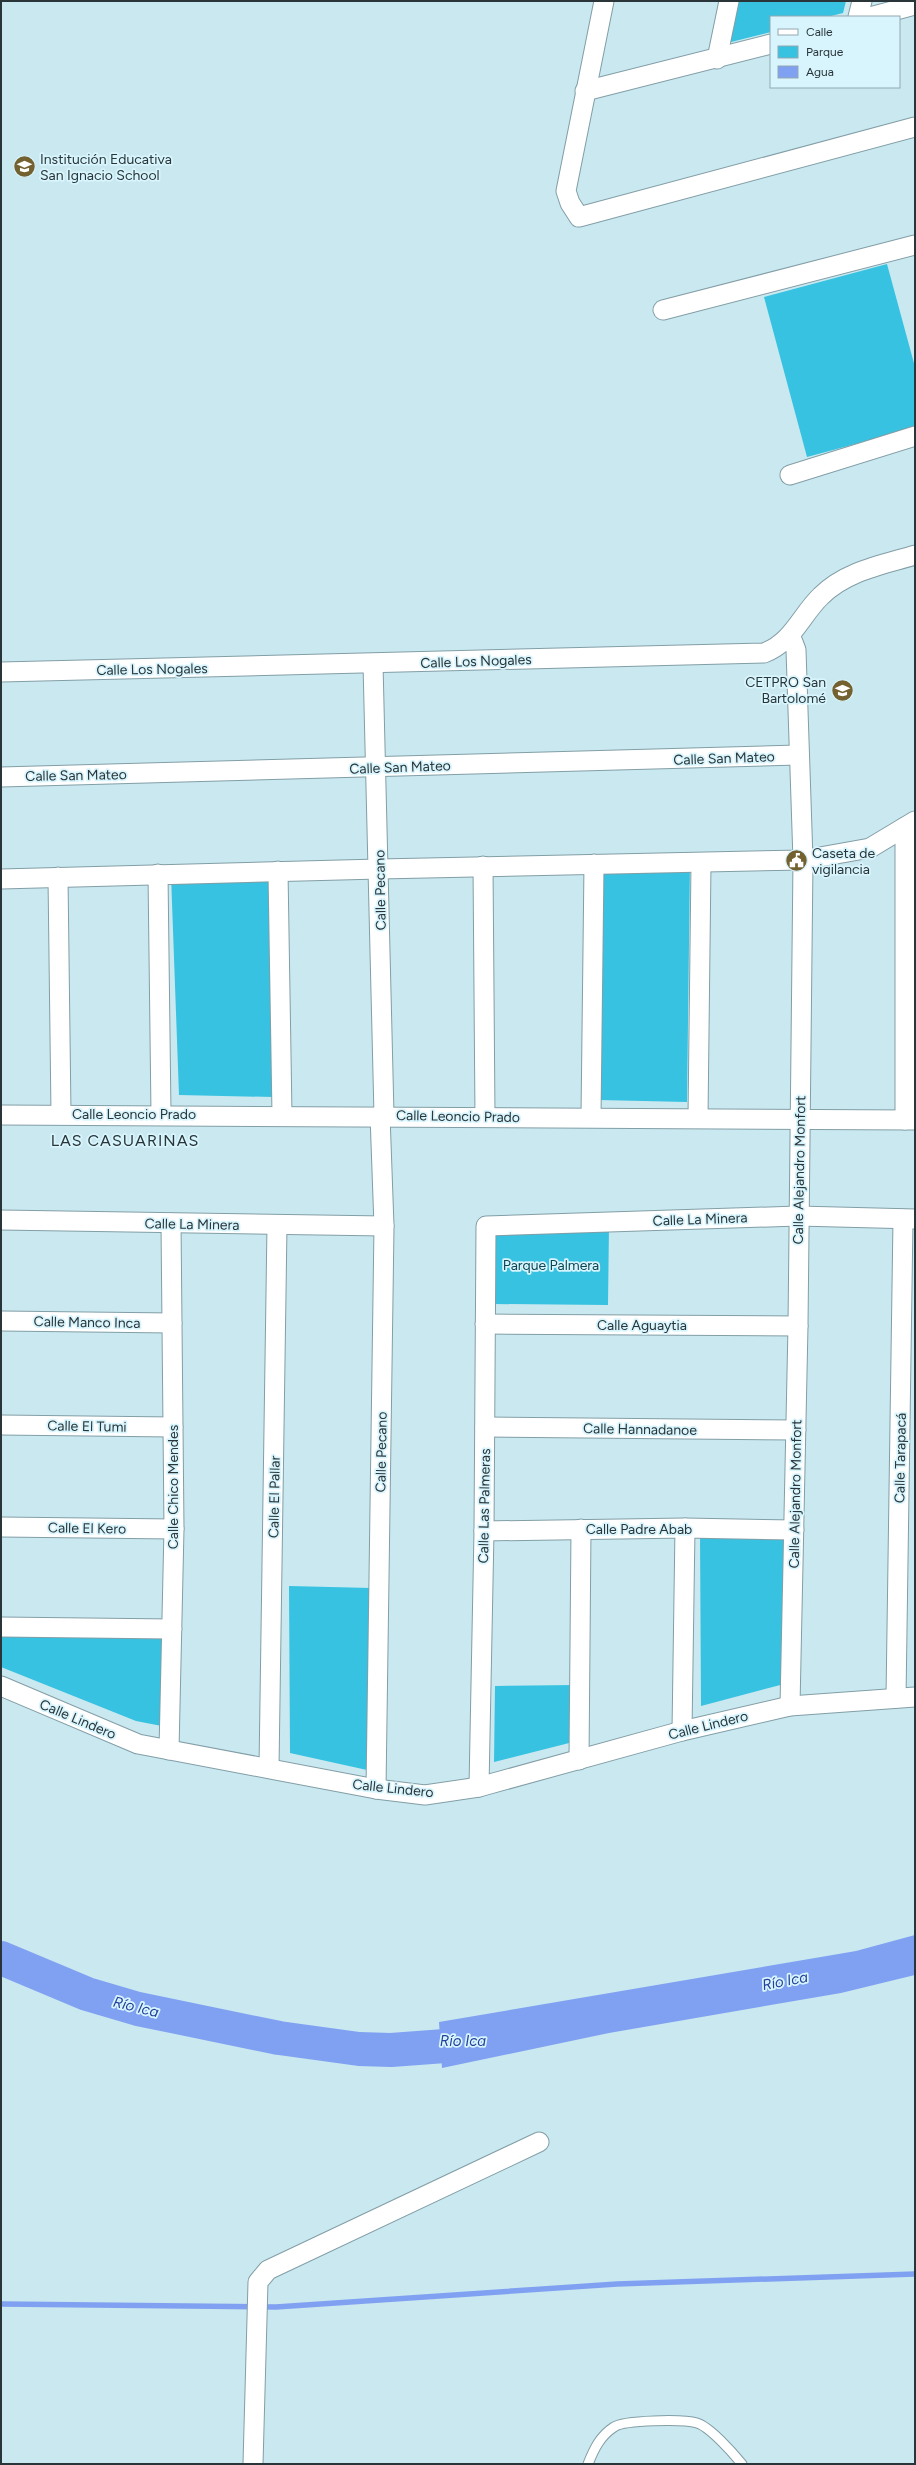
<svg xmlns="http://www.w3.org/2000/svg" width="916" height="2465" font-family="Figtree,sans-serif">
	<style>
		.green { fill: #36c2e0 }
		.water { fill: #80a1f1 }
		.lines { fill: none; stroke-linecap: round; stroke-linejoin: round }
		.stream { stroke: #80a1f1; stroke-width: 5.5 }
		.river { stroke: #80a1f1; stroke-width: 34 }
		.service-casing { stroke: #829ea6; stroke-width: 11 }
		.minor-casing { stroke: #829ea6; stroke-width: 21 }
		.service { stroke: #fff; stroke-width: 9 }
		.minor { stroke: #fff; stroke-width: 19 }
		.labels { text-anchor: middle; stroke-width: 3.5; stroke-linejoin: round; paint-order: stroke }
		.poi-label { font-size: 14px; fill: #293538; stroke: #d8f5fe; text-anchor: start }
		.street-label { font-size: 14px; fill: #293538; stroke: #d8f5fe }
		.park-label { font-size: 14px; fill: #0a4653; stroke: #d8f5fe }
		.water-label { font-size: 15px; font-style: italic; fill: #23419b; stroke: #d8f5fe }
		.quarter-label { font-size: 16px; letter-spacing: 1px; fill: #293538; stroke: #d8f5fe }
	</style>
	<rect width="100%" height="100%" fill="#cae8f0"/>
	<g class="green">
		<path d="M735 1H846L843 13 827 17H771V32L727 43Z"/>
		<path d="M887 264 915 367V428L807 457 764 297Z"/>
		<path d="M690 863 687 1102 599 1100 601 866Z"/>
		<path d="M273 873V1097L179 1095 171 875Z"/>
		<path d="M496 1225 609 1226 608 1305 494 1304Z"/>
		<path d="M700 1532 788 1534V1683L701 1706Z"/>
		<path d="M289 1586 371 1588 367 1770 290 1753Z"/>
		<path d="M1 1629 166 1631 167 1727 136 1721 1 1667Z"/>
		<path d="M577 1685V1741L494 1762 495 1686Z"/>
	</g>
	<path class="water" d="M915 1935V1975L841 1993 609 2033 442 2068 439 2022 856 1951Z"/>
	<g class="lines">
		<path class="stream" d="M1 2304 276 2307 617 2284 915 2274"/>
		<path class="river" d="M1 1958 87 1994 138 2009 279 2038 359 2049 391 2050 445 2046 487 2039"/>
		<defs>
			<path id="service" d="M588 2464C594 2449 600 2436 614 2427 624 2420 683 2419 697 2423 710 2427 733 2453 742 2464"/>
			<g id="minor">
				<path d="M604 1 566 191 570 203 579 217 915 127"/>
				<path d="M858 17 862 1"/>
				<path d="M870 17 915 5"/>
				<path d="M717 59 729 1"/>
				<path d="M585 91 771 44"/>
				<path d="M663 310 915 245"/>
				<path d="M790 475 915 436"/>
				<path d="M786 640 793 642 796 650 803 860 798 1326 790 1706"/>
				<path d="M373 664 384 1115"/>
				<path d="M1 672 764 653C793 642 801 615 821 596 846 571 882 565 915 555"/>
				<path d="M1 777 798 755"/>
				<path d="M905 827V1120"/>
				<path d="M483 866 485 1117"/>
				<path d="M278 871 282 1115"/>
				<path d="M158 874 161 1114"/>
				<path d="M58 877 61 1114"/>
				<path d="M1 879 379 869 803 860 870 848 915 821"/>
				<path d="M1 1115 915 1120"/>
				<path d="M591 1117 594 864"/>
				<path d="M698 1118 701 863"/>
				<path d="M1 1220 384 1226"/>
				<path d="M1 1321 172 1323"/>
				<path d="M485 1324 798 1326"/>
				<path d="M1 1425 173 1427"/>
				<path d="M485 1427 796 1430"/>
				<path d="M1 1527 174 1529"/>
				<path d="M484 1531 685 1528 794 1530"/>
				<path d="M1 1627 172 1629"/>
				<path d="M1 1686 138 1744 376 1789 425 1795 479 1787 682 1731 790 1706 915 1697"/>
				<path d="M896 1698 903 1219"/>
				<path d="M682 1731 685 1528"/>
				<path d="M169 1750 174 1529 171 1223"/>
				<path d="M579 1760 581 1529"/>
				<path d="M269 1768 277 1225"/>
				<path d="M479 1787 484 1531 486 1226 798 1216 915 1219"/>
				<path d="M376 1789 384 1226 380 1115"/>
				<path d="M253 2464 258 2282 268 2270 539 2142"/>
			</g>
		</defs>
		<use href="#service" class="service-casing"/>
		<use href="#minor" class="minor-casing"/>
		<use href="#service" class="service"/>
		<use href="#minor" class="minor"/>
	</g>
	<defs>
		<symbol id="school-disc" viewBox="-11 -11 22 22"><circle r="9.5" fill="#736230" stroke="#d8f5fe"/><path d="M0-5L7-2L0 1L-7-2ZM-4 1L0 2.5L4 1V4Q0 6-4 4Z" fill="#fff"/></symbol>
		<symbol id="university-disc" viewBox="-11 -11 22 22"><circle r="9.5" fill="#736230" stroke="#d8f5fe"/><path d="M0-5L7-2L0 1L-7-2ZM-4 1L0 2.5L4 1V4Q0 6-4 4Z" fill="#fff"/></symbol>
		<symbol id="civic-disc" viewBox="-11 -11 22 22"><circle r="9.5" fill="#736230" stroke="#d8f5fe"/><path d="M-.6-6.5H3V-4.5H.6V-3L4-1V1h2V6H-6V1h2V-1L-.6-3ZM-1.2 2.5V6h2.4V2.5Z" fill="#fff"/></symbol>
	</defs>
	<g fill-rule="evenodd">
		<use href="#school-disc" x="12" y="154" width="25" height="25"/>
		<use href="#university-disc" x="830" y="678" width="25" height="25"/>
		<use href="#civic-disc" x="784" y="848" width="25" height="25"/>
	</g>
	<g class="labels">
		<g class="poi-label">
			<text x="40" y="164">Institución Educativa<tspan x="40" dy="16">San Ignacio School</tspan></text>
			<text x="826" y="687" text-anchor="end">CETPRO San<tspan x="826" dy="16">Bartolomé</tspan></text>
			<text x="812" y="858">Caseta de<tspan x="812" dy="16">vigilancia</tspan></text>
		</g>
		<g class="street-label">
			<text transform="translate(476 661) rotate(-2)" y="5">Calle Los Nogales</text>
			<text transform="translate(152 669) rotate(-1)" y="5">Calle Los Nogales</text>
			<text transform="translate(724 758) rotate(-2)" y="5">Calle San Mateo</text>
			<text transform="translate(400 767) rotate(-2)" y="5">Calle San Mateo</text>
			<text transform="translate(76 775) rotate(-1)" y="5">Calle San Mateo</text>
			<text transform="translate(380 890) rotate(-91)" y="5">Calle Pecano</text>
			<text x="134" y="1119">Calle Leoncio Prado</text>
			<text transform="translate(458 1116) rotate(1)" y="5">Calle Leoncio Prado</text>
			<text transform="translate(799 1170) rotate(-89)" y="5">Calle Alejandro Monfort</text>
			<text transform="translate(700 1219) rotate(-2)" y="5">Calle La Minera</text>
			<text transform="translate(192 1224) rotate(1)" y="5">Calle La Minera</text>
			<text transform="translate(87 1322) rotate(1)" y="5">Calle Manco Inca</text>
			<text x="642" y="1330">Calle Aguaytia</text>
			<text transform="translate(87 1426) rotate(1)" y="5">Calle El Tumi</text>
			<text transform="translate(640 1429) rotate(1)" y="5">Calle Hannadanoe</text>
			<text transform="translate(381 1452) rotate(-89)" y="5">Calle Pecano</text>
			<text transform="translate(900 1458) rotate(-89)" y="5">Calle Tarapacá</text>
			<text transform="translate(173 1487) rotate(-90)" y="5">Calle Chico Mendes</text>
			<text transform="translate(795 1494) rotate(-89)" y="5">Calle Alejandro Monfort</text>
			<text transform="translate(274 1497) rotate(-89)" y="5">Calle El Pallar</text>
			<text transform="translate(484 1506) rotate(-89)" y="5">Calle Las Palmeras</text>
			<text transform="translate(87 1528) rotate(1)" y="5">Calle El Kero</text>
			<text x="639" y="1534">Calle Padre Abab</text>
			<text transform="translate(78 1719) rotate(23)" y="5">Calle Lindero</text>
			<text transform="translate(708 1725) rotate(-14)" y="5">Calle Lindero</text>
			<text transform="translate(393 1788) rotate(6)" y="5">Calle Lindero</text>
		</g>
		<g class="park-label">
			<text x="551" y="1270">Parque Palmera</text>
		</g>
		<g class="water-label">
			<text transform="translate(785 1981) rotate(-11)" y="5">Río Ica</text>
			<text transform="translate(136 2007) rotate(14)" y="5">Río Ica</text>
			<text x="463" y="2046">Río Ica</text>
		</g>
		<g class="quarter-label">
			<text x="125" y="1146">LAS CASUARINAS</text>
		</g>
	</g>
	<rect width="916" height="2465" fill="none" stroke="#293538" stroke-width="4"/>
	<rect x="770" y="16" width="130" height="72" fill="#d8f5fe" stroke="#92a8af"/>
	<rect x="778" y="29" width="20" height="6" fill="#ffffff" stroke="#92a8af"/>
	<text x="806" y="36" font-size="12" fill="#293538">Calle</text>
	<rect x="778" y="46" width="20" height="12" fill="#36c2e0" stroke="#92a8af"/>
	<text x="806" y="56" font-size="12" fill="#293538">Parque</text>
	<rect x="778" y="66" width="20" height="12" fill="#80a1f1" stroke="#92a8af"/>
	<text x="806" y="76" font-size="12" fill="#293538">Agua</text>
</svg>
